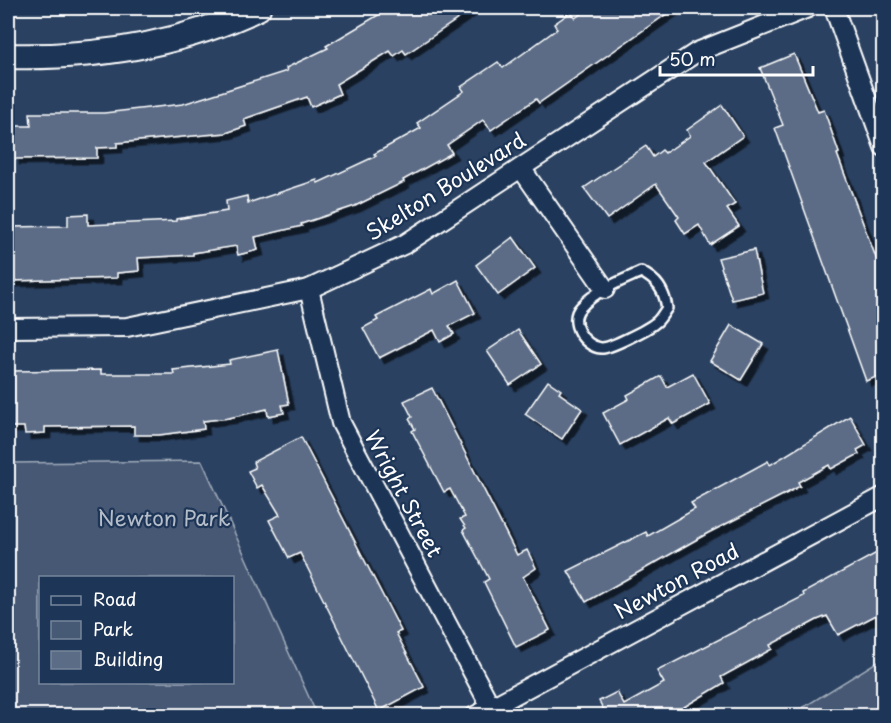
<svg xmlns="http://www.w3.org/2000/svg" width="891" height="723" font-family="'Playpen Sans',sans-serif">
	<style>
		.green { fill: #465975; stroke: #a2acba; stroke-width: 1.5; fill-rule: evenodd }
		.building { fill: #5b6c86; stroke: #fff; stroke-width: 1.5; filter: url(#shadow) }
		.lines { fill: none; stroke-linecap: round; stroke-linejoin: round }
		.lane-casing { stroke: #fff; stroke-width: 14 }
		.street-casing { stroke: #fff; stroke-width: 22 }
		.secondary-casing { stroke: #fff; stroke-width: 28 }
		.lane { stroke: #1d3557; stroke-width: 9 }
		.street { stroke: #1d3557; stroke-width: 18 }
		.secondary { stroke: #1d3557; stroke-width: 24 }
		.labels { text-anchor: middle; stroke-width: 4.5; stroke-linejoin: round; paint-order: stroke }
		.street-label { font-size: 21px; fill: #fff; stroke: #1d3557 }
		.park-label { font-size: 21px; fill: #b5bdc8; stroke: #1d3557 }
	</style>
	<defs>
		<filter id="shadow"><feDropShadow dx="5.5" dy="5.5" stdDeviation="0" flood-color="#0009"/></filter>
	</defs>
	<rect width="100%" height="100%" fill="#2a4161"/>
	<filter id="ink" filterUnits="userSpaceOnUse"><feTurbulence type="fractalNoise" baseFrequency=".0167" numOctaves="2"/><feDisplacementMap in="SourceGraphic" scale="12" xChannelSelector="R" yChannelSelector="G"/><feConvolveMatrix kernelMatrix="1 2 1 2 8 2 1 2 1" color-interpolation-filters="sRGB"/></filter>
	<g filter="url(#ink)">
		<g class="green">
			<path d="M202 461 317 715H8V463ZM40 578H232V682H40Z"/>
			<path d="M883 658V715H791Z"/>
		</g>
		<g class="building">
			<path d="M390 8H474L406 54 403 50 394 56 390 51 336 84 340 94 311 107 307 97 244 119 246 126 226 133 117 143V147L97 148V158L14 159 13 126H31L30 113H104L183 104 287 71 286 68 328 48 326 46Z"/>
			<path d="M590 8H675L539 103 536 99 491 130 483 120 447 145 452 153 403 180 404 182 355 206 301 224 302 226 255 237 258 250 238 255 236 246 193 253V255L138 258 139 271 117 273V278L11 281 10 227 68 226V215L88 214V225L176 221V219L227 211 226 201 247 196 248 203 317 180 318 183 376 156 374 154 421 128 417 123 464 91 461 87 498 62 503 68 557 29 554 24 571 12 575 18Z"/>
			<path d="M794 54 818 112 824 110 839 153 837 154 884 279V374L866 381 775 128 783 125 760 68Z"/>
			<path d="M722 105 743 136 706 162 735 204 727 209 739 226 710 245 699 225 685 234 676 220 679 217 656 184 607 219 584 188 646 146 653 157 662 150 665 153 690 136 687 130Z"/>
			<path d="M513 237 535 268 498 295 476 265Z"/>
			<path d="M754 250 763 293 732 300 718 258Z"/>
			<path d="M458 280 475 313 449 326 454 334 440 342 434 330 379 358 363 328 378 320 376 317 431 289 433 294Z"/>
			<path d="M731 325 763 344 741 380 710 361Z"/>
			<path d="M518 330 541 364 510 385 487 351Z"/>
			<path d="M278 350 289 404 282 405 284 413 268 416 267 409 229 418 203 421 204 429 159 435H134V426L45 427V433L25 434 24 427H8V371L101 370V374H174L173 370 230 364 229 360Z"/>
			<path d="M693 373 710 404 673 424 669 418 620 445 603 413 629 399 627 395 661 376 667 387Z"/>
			<path d="M548 381 561 390 559 393 582 409 562 439 525 414Z"/>
			<path d="M432 388 517 555 527 550 536 568 523 577 550 630 516 647 484 582 489 579 463 530 466 528 460 519 465 517 450 489 444 492 412 431 415 429 409 419 412 417 404 401Z"/>
			<path d="M850 416 866 445 857 450 859 454 831 469 829 465 798 482 800 486 787 493 708 533 586 602 568 571 646 532 648 536 695 509 691 503 768 461 770 465Z"/>
			<path d="M301 437 401 631 396 633 424 687 379 711 300 553 289 558 269 520 280 515 262 485 257 488 248 471 255 468 253 462Z"/>
			<path d="M884 549V611L838 635 827 616 817 620 770 645 772 649 721 677 724 683 669 716H603L606 714 599 701 617 692 624 705 664 683 657 671 804 596 803 593Z"/>
		</g>
		<g class="lines">
			<defs>
				<path id="lane" d="M641 272C657 280 664 290 667 308 663 313 660 320 655 323 648 329 609 349 601 348 584 347 567 321 581 307 596 290 621 281 641 272Z"/>
				<g id="street">
					<path d="M834 8 884 147"/>
					<path d="M521 168 605 289"/>
					<path d="M309 289 341 423 491 707"/>
					<path d="M8 328 127 327 309 289 405 244 697 52 808 8"/>
					<path d="M475 716 884 496"/>
				</g>
				<path id="secondary" d="M8 56C93 58 181 45 258 8"/>
			</defs>
			<use href="#lane" class="lane-casing"/>
			<use href="#street" class="street-casing"/>
			<use href="#secondary" class="secondary-casing"/>
			<use href="#lane" class="lane"/>
			<use href="#street" class="street"/>
			<use href="#secondary" class="secondary"/>
		</g>
	</g>
	<g class="labels">
		<g class="street-label">
			<text transform="translate(446 187) rotate(-32)" y="7">Skelton Boulevard</text>
			<text transform="translate(403 494) rotate(62)" y="7">Wright Street</text>
			<text transform="translate(677 582) rotate(-28)" y="7">Newton Road</text>
		</g>
		<g class="park-label">
			<text x="164" y="526">Newton Park</text>
		</g>
	</g>
	<rect width="891" height="723" fill="none" stroke="#1d3557" stroke-width="30"/>
	<rect x="15" y="15" width="861" height="693" fill="none" stroke="#fff" stroke-width="2" filter="url(#ink)"/>
	<rect x="39" y="576" width="195" height="108" fill="#1d3557" stroke="#77869a" stroke-width="1.5"/>
	<rect x="51" y="596" width="30" height="9" fill="#1d3557" stroke="#77869a" stroke-width="1.5"/>
	<text x="93" y="606" font-size="18" fill="#ffffff">Road</text>
	<rect x="51" y="621" width="30" height="18" fill="#465975" stroke="#77869a" stroke-width="1.5"/>
	<text x="93" y="636" font-size="18" fill="#ffffff">Park</text>
	<rect x="51" y="651" width="30" height="18" fill="#5b6c86" stroke="#77869a" stroke-width="1.5"/>
	<text x="93" y="666" font-size="18" fill="#ffffff">Building</text>
	<path d="M660 66v9h153v-9" fill="none" stroke="#ffffff" stroke-width="3"/>
	<text x="669" y="66" font-size="18" fill="#ffffff" stroke="#1d3557" stroke-width="4.5" paint-order="stroke">50 m</text>
</svg>
